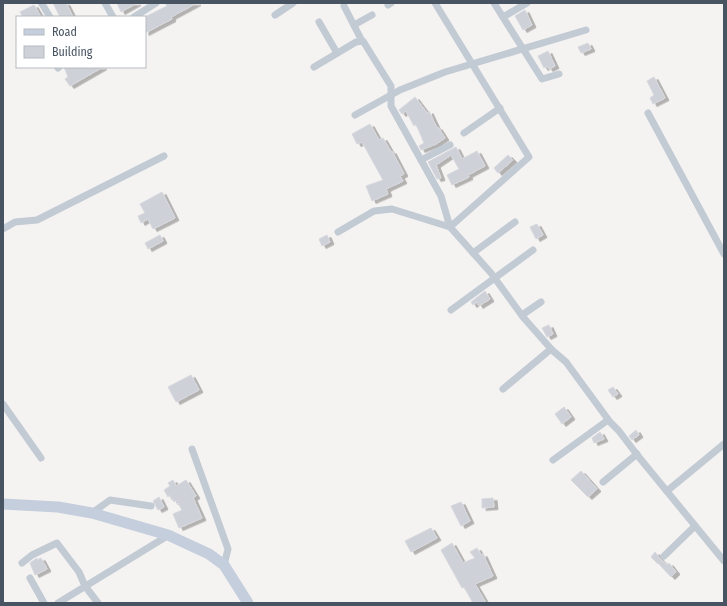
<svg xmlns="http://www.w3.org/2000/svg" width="727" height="606" font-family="'Fira Sans Condensed',sans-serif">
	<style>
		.building { fill: #ced1d8; stroke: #d6d8de; filter: url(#shadow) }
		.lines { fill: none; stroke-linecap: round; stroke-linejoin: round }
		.minor { stroke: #c2cbd4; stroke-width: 7 }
		.secondary { stroke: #c4cedc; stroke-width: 11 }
	</style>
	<defs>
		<filter id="shadow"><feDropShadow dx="4" dy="2.5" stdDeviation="0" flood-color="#0004"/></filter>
	</defs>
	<rect width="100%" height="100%" fill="#f5f2f2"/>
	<g class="building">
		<path d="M53 3H66L73 17H60Z"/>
		<path d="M117 3H137L121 12Z"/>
		<path d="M165 3H197L171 17 172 19 145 33V17L167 6Z"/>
		<path d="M34 5 41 17H23L20 12Z"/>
		<path d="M525 10 532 25 523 30 515 16Z"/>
		<path d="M588 43 591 49 581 53 578 47Z"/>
		<path d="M548 51 555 66 549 69 547 66 544 68 538 56Z"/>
		<path d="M64 67H103L70 86 65 79 68 77Z"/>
		<path d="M654 77 665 98 653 104 650 98 654 95 647 81Z"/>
		<path d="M415 97 427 113 429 111 437 128 438 127 445 138 436 144 421 150 419 146 424 143 416 124 414 126 406 111 402 114 399 110Z"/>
		<path d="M370 124 379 140 383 138 391 152 392 151 404 174 400 176 403 181 386 189 388 194 372 201 366 186 383 180 362 142 357 144 352 134Z"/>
		<path d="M456 147 462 159 477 151 485 166 468 175 469 177 452 185 447 175 459 169 451 155 436 165 441 178 437 179 428 162Z"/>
		<path d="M508 155 513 160 498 173 494 168Z"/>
		<path d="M162 192 175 218 153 229 148 219 141 223 138 216 145 213 140 204Z"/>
		<path d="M537 224 543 235 536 239 530 227Z"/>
		<path d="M160 235 163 241 148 249 145 243Z"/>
		<path d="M327 235 330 242 322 246 319 239Z"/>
		<path d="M485 291 490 299 479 306 477 302 473 305 471 302Z"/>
		<path d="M549 325 553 334 547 337 542 328Z"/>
		<path d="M191 375 199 390 176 402 168 387Z"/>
		<path d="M613 387 618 394 613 397 608 390Z"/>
		<path d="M564 407 571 417 562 424 555 414Z"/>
		<path d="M636 430 639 435 632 440 629 436Z"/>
		<path d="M600 432 604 439 594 443 592 438Z"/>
		<path d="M581 471 597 489 588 497 571 480Z"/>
		<path d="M173 480 176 486 186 480 196 496 193 498 202 518 179 528 173 514 182 510 176 500 174 502 170 495 168 497 164 490 170 486 168 483Z"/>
		<path d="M159 497 164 507 158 510 153 501Z"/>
		<path d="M493 498 494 507 482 508V499Z"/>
		<path d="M461 502 470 521 461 526 451 506Z"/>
		<path d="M431 528 437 538 411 552 405 541Z"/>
		<path d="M452 543 463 563 475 558 470 552 477 548 481 555 483 554 493 576 475 584 486 603H473L464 587 462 588 441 550Z"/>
		<path d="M655 552 661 560 667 565 669 563 676 572 671 577 658 563V564L651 557Z"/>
		<path d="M37 558V560L41 558 47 569 35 575 30 563Z"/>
	</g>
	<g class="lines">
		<g class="minor">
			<path d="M105 3 113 17"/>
			<path d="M494 3 542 79 559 74"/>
			<path d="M42 4 50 17"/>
			<path d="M388 5 391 3"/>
			<path d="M344 6 362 41"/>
			<path d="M275 15 293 3"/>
			<path d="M134 17 156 3"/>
			<path d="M503 17 527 3"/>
			<path d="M319 22 337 53"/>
			<path d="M354 25 372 15"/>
			<path d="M314 67 356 42 363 41 391 86V106L441 196 450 227 491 273 523 317 552 350 566 362 610 422 619 431 638 456 724 561"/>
			<path d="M58 68 59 67"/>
			<path d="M648 113 724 254"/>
			<path d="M355 115 400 90 445 72 586 30"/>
			<path d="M464 133 500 108"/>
			<path d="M421 160 450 145"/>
			<path d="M3 229 15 222 37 220 164 156"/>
			<path d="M338 232 374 211 392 209 450 227 529 157 435 3"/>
			<path d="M473 253 515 222"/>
			<path d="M451 310 533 250"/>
			<path d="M522 315 541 302"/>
			<path d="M503 389 551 349"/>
			<path d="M3 404 41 458"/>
			<path d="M192 449 228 549 224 565"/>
			<path d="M553 460 608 420"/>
			<path d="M603 482 637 454"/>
			<path d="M667 491 724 444"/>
			<path d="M92 513 110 500 151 506"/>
			<path d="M664 556 695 526"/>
			<path d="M22 563 32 555 57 543 79 572 85 586 98 603"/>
			<path d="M30 578 44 603"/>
			<path d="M58 603 164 538 168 535"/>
		</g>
		<path class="secondary" d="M3 504 58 507 92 513 168 535 209 554 224 565 248 603"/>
	</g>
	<rect width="727" height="606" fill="none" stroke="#485462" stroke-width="8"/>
	<rect x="16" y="16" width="130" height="52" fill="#ffffff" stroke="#b6bbc0"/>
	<rect x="24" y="29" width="20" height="6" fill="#c4cedc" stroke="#b6bbc0"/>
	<text x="52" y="36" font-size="12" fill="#485462">Road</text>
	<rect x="24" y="46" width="20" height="12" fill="#ced1d8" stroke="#b6bbc0"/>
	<text x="52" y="56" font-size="12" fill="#485462">Building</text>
</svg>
